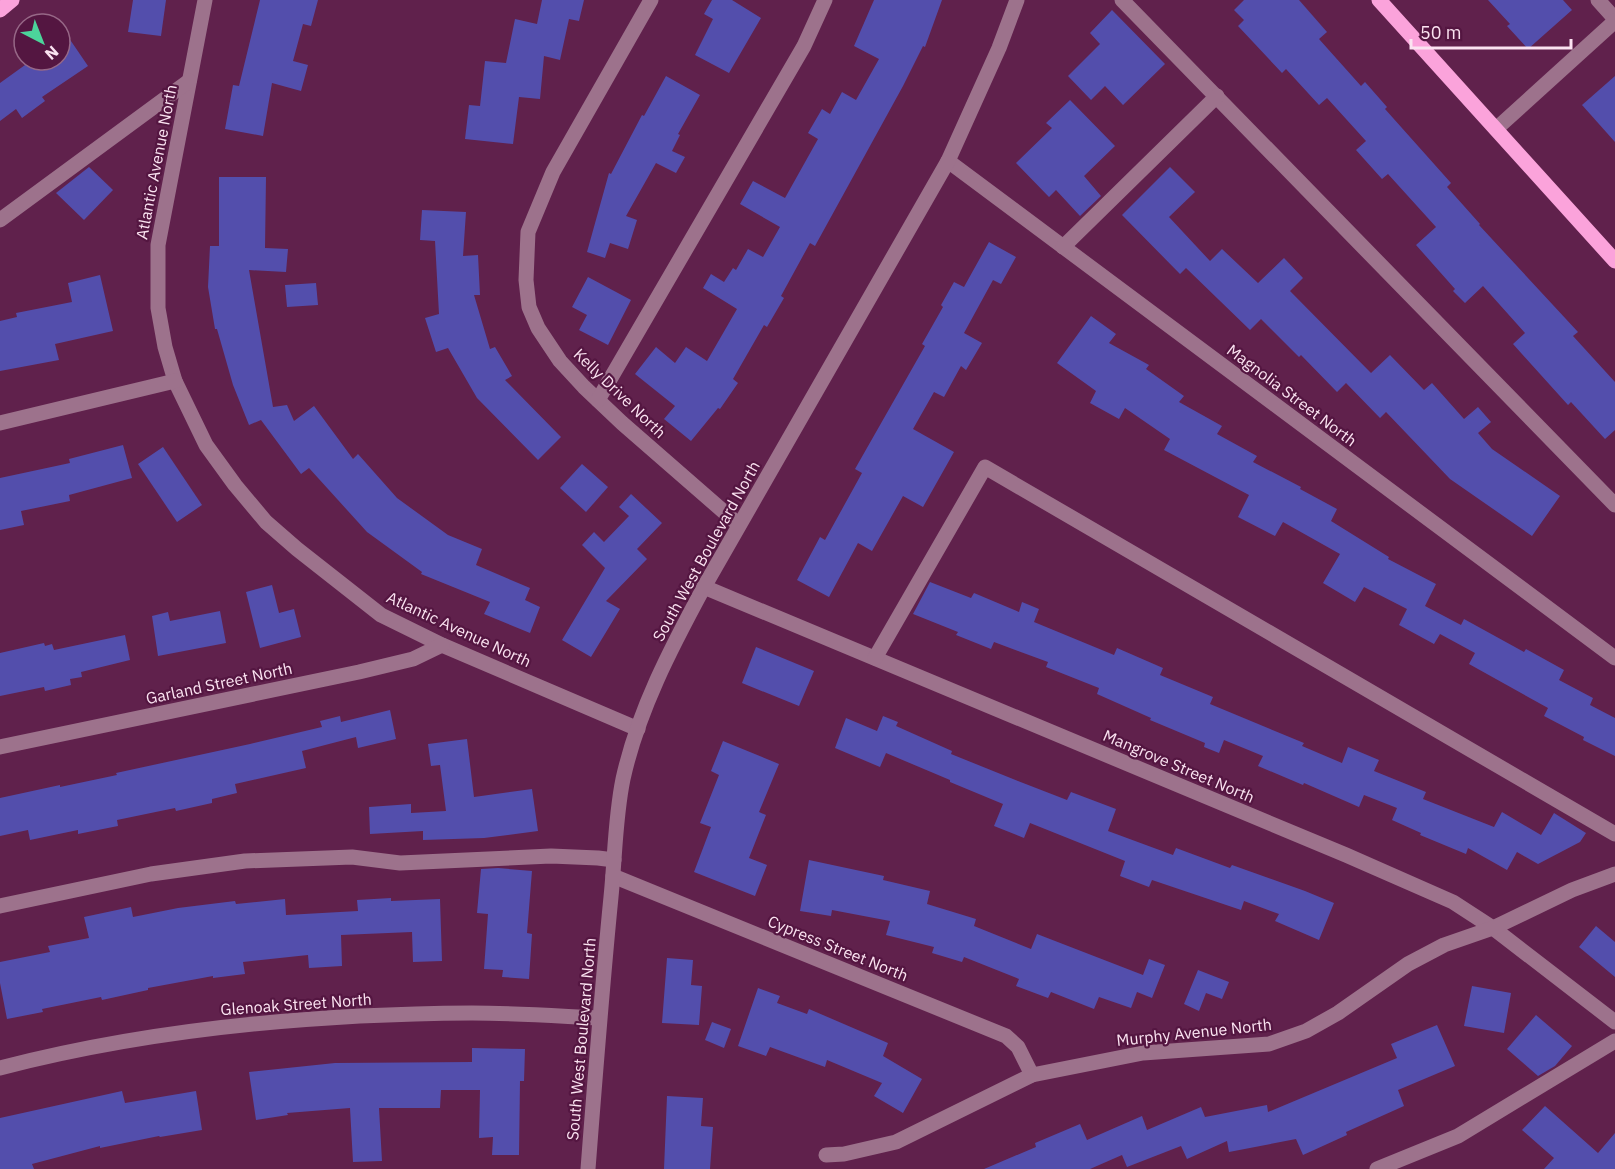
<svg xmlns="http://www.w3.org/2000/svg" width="1615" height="1169" font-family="'IBM Plex Sans',sans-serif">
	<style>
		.building { fill: #534eac }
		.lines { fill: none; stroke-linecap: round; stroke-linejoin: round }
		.minor { stroke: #9d728c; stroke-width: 15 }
		.major { stroke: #fba3db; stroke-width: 15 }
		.labels { text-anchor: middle; stroke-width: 4.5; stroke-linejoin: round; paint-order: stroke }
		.street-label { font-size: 16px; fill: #fbe3f1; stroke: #541641 }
	</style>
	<rect width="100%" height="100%" fill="#60214c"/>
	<g class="building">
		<path d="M133 0H166L161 36 128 32Z"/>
		<path d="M260 0H318L311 26 303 24 293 61 308 65 301 91 272 83 263 136 225 129 233 85 239 86Z"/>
		<path d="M542 0H584L579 21 569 19 560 60 544 56 540 99 519 97 513 144 465 139 469 105 480 106 485 61 506 63 515 19 537 24Z"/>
		<path d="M712 0H732L761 18 729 73 695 55 713 19 704 14Z"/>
		<path d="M874 0H942L925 47 923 46 903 86 815 246 810 243 781 296 784 298 767 327 764 325 733 379 738 383 720 409 718 408 691 441 664 419 675 406 635 374 656 347 675 363 686 347 707 361 737 309 703 288 711 274 724 282 733 268 736 270 748 249 763 257 780 227 740 204 753 181 785 198 818 139 808 133 822 109 830 114 842 92 856 100 879 59 854 46Z"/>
		<path d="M1244 0H1299L1327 32 1319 39 1361 86 1365 82 1387 107 1385 109 1451 183 1447 187 1480 224 1479 225 1578 332 1573 336 1615 382V430L1605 439 1571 402 1568 405 1513 344 1525 333 1483 286 1465 303 1453 291 1455 289 1416 245 1436 227 1388 174 1382 179 1356 150 1366 141 1327 98 1319 105 1286 69 1282 73 1238 26 1244 20 1234 10Z"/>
		<path d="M1488 0H1563L1572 10 1528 49 1507 26 1510 24Z"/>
		<path d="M1112 10 1165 64 1123 105 1105 86 1091 100 1068 76 1100 44 1090 33Z"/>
		<path d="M60 25 88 66 42 97 45 101 22 118 16 109 0 121V83L32 60H60Z"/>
		<path d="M666 76 700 95 678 134 680 135 672 151 685 157 676 173 656 163 626 216 637 220 628 249 610 243 605 258 587 252 609 173 611 174 642 115 644 116Z"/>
		<path d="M1615 76V142L1582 105Z"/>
		<path d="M1070 100 1115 146 1084 176 1101 196 1080 216 1056 190 1049 197 1016 163 1052 128 1046 123Z"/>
		<path d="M89 167 113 190 84 220 56 193Z"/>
		<path d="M1170 167 1195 192 1169 217 1210 261 1222 249 1258 283 1284 258 1303 278 1290 291 1371 373 1390 355 1424 390 1432 383 1464 419 1478 407 1491 422 1478 433 1492 449 1560 496 1532 536 1450 479 1386 412 1380 418 1346 383 1337 392 1301 355 1299 357 1261 319 1250 330 1186 268 1180 274 1122 215Z"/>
		<path d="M219 177H266L265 248 288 249 286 272 249 270 273 407 287 405 294 421 314 406 353 459 358 454 397 498 448 535 482 549 476 565 530 588 525 600 540 607 530 633 484 614 490 602 421 574 422 572 367 532 309 468 301 474 261 420 249 425 233 385 217 329H215L208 287 210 246H219Z"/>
		<path d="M422 210 466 212 463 256 478 255 480 295H474L490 349 495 347 512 376 505 380 561 437 538 460 477 398 448 348 436 352 425 318 439 314 435 241 420 240Z"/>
		<path d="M989 242 1016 257 1001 284 993 280 964 333 982 343 966 370 961 366 944 397 934 392 913 429 954 452 923 507 903 496 872 551 858 543 829 597 797 580 820 537 825 540 862 473 855 469 925 346 922 344 943 307 941 305 954 282 964 287Z"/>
		<path d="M100 275 113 331 55 344 59 360 0 371V321L17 317 16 313 72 302 68 283Z"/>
		<path d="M588 277 631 300 608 345 579 330 587 315 572 307Z"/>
		<path d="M316 283 318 305 287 307 285 285Z"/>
		<path d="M1091 316 1116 334 1109 343 1149 365 1146 369 1184 396 1179 402 1222 426 1217 434 1257 456 1253 462 1301 487 1300 489 1337 509 1331 521 1389 557 1388 559 1436 584 1425 606 1461 625 1464 619 1524 652 1526 649 1564 670 1559 680 1593 698 1590 705 1615 718V756L1583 740 1584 737 1544 716 1548 708 1469 664 1475 653 1440 634 1434 644 1399 625 1407 609 1364 587 1355 602 1323 583 1340 554 1283 522 1275 536 1238 517 1249 495 1164 450 1170 439 1125 408 1119 419 1090 403 1096 391 1057 363Z"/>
		<path d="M123 445 132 478 69 495 70 501 21 511 24 525 0 530V478L70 463 69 459Z"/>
		<path d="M163 447 202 505 177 522 138 464Z"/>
		<path d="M582 464 608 487 586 512 560 488Z"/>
		<path d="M631 494 662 523 637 549 647 559 606 601 620 609 591 657 562 640 605 568 582 545 594 532 604 542 629 516 619 507Z"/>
		<path d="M930 582 971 598 974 593 1019 612 1022 602 1039 609 1034 622 1114 655 1117 648 1163 668 1160 675 1213 697 1210 704 1304 743 1302 746 1342 763 1348 747 1379 760 1374 771 1426 792 1423 799 1494 827 1502 812 1541 835 1554 813 1586 833 1580 842 1538 864 1517 852 1507 870 1468 848 1466 854 1420 835 1421 833 1392 820 1397 808 1364 795 1359 807 1304 783 1303 785 1258 766 1263 756 1224 740 1219 753 1204 747 1205 743 1150 720 1151 718 1097 694 1099 688 1046 667 1048 662 994 642 991 649 956 635 958 632 913 614Z"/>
		<path d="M272 585 279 613 294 609 301 637 260 648 246 592Z"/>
		<path d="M220 611 226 643 158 656 152 616 168 612 170 621Z"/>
		<path d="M125 635 130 660 81 672 82 677 70 679 71 685 45 691 44 687 0 696V653L44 643 45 646 52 644 54 650Z"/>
		<path d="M756 647 814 671 799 706 742 683Z"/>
		<path d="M390 710 396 739 358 748 356 737 302 751 306 768 235 784 237 793 212 799V803L176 811 175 808 117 820 118 826 78 834V830L30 840 28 830 0 836V798L60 785V787L117 775 116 773 250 744 322 727 320 721 340 716 341 722Z"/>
		<path d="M883 716 898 722 896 726 952 751 951 754 1013 779 1067 800 1071 792 1116 809 1108 831 1173 855 1176 848 1230 868 1232 865 1305 891 1334 903 1319 940 1275 921 1279 914 1244 901 1241 910 1152 880 1149 887 1120 876 1125 861 1030 823 1024 838 994 826 1003 804 950 782V780L886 753 880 767 835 748 846 718 877 731Z"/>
		<path d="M467 739 474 797 532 789 538 831 484 838 423 840V831L370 834 369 807 411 804V813L446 811 440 765 431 766 428 744Z"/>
		<path d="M723 741 779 764 759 812 766 815 749 858 767 865 755 896 694 872 711 827 700 823 719 775 711 771Z"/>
		<path d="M809 860 884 876 883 880 930 891 927 904 976 919 974 926 1031 949 1037 934 1143 975 1149 959 1165 965 1152 998 1137 992 1131 1008 1099 997 1094 1009 1051 992 1048 998 1016 986 1019 979 964 957 962 962 932 953 934 947 886 935 890 921 832 910 831 916 800 911Z"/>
		<path d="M498 868 532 871 527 933 532 934 529 979 502 977 503 970 484 969 488 914 477 913 481 869Z"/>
		<path d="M391 898V901L440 899 442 961 413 962 412 932 341 935 342 966 309 968 308 955 243 962 245 974 213 978V976L148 988V990L102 1000 101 997 42 1009 43 1012 7 1019 0 983V962L50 952 48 946 89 938 84 917 131 907 133 917 178 908 235 901 236 904 285 899 286 915 358 911 357 900Z"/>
		<path d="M1596 926 1615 942V977L1579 947Z"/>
		<path d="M667 958 693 960 691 985 702 986 699 1025 662 1023Z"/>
		<path d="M1198 970 1229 982 1222 999 1206 993 1199 1011 1184 1004Z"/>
		<path d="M1472 986 1511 993 1504 1033 1464 1026Z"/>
		<path d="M758 988 780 996 777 1003 807 1014 809 1009 888 1043 883 1056 922 1079 903 1113 874 1096 882 1083 827 1060 825 1067 770 1047 766 1056 738 1046Z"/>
		<path d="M1536 1015 1572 1046 1555 1066 1538 1076 1507 1049Z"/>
		<path d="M712 1022 731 1029 724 1048 705 1040Z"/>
		<path d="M1437 1025 1455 1066 1398 1090 1404 1106 1346 1132 1347 1135 1303 1155 1296 1139 1229 1152 1227 1141 1187 1159 1181 1146 1127 1167 1122 1155 1090 1169H984L1036 1147 1035 1143 1080 1124 1087 1140 1142 1116 1147 1130 1201 1107 1205 1117 1267 1105 1268 1112 1397 1058 1391 1044Z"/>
		<path d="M472 1048 525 1049 524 1081H520L519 1155H492L493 1137 479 1138 480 1090H441L440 1108H379L382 1161 353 1162 350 1108 287 1113 288 1115 256 1120 249 1072 335 1063 472 1062Z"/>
		<path d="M122 1091 125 1103 196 1091 202 1130 160 1137 159 1136 100 1148V1146L32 1164 34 1169H0V1118Z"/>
		<path d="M667 1096 703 1098 701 1126 713 1127 710 1169H664Z"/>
		<path d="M1545 1106 1598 1153 1615 1133V1169H1544L1554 1158 1522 1130Z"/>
	</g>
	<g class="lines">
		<g class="minor">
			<path d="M205 0 158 245V308L165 347 175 381 206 445 235 485 266 522 297 549 381 615 442 645 638 729"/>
			<path d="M651 0 553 172 528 232 526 280 529 307 538 328 560 361 584 387 622 423 739 525"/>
			<path d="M1122 0 1615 505"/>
			<path d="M1598 0 1615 19"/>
			<path d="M1496 129 1615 21"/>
			<path d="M948 161 1615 658"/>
			<path d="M0 220 189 81"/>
			<path d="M1063 247 1217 96"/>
			<path d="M598 400 804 46 825 0"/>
			<path d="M0 423 175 381"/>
			<path d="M704 587 1346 855 1453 902 1493 928 1615 1022"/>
			<path d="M875 658 985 467 1615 834"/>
			<path d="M0 747 359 672 413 659 442 645"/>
			<path d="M613 876 1006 1036 1018 1047 1032 1075"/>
			<path d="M0 906 151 874 245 861 352 857 400 863 551 856 598 858 614 860"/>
			<path d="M0 1068C154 1028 313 1014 472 1013 514 1013 557 1016 599 1018"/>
			<path d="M826 1155 844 1154 896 1142 1032 1075 1143 1053 1269 1044 1306 1031 1338 1013 1408 964 1444 945 1493 928 1572 890 1615 874"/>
			<path d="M588 1169C595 1078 602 988 611 897 615 858 615 818 623 779 638 711 671 648 704 587L948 161 999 48 1017 0"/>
			<path d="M1377 1169 1458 1136 1615 1041"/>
		</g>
		<g class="major">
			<path d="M1379 0 1615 261"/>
			<path d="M0 10 12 0"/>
		</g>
	</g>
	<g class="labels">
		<g class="street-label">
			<text transform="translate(156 162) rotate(-79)" y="6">Atlantic Avenue North</text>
			<text transform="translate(620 393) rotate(44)" y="6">Kelly Drive North</text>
			<text transform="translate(1292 395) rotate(37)" y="6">Magnolia Street North</text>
			<text transform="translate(706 551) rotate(-61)" y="6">South West Boulevard North</text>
			<text transform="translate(459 629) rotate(25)" y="6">Atlantic Avenue North</text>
			<text transform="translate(219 683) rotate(-12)" y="6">Garland Street North</text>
			<text transform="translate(1179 766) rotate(23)" y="6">Mangrove Street North</text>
			<text transform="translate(838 948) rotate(22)" y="6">Cypress Street North</text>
			<text transform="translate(296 1004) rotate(-4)" y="6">Glenoak Street North</text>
			<text transform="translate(1194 1032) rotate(-6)" y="6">Murphy Avenue North</text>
			<text transform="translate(581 1039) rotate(-85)" y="6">South West Boulevard North</text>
		</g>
	</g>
	<g transform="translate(42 42) rotate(138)"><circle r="28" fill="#541641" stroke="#976887" stroke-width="1.5"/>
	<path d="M0-4.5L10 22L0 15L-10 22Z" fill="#4cd49b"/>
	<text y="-9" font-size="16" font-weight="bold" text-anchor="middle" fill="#fbe3f1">N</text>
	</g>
	<path d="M1411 39v9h160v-9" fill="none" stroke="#fbe3f1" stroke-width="3"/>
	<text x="1420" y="39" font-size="18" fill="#fbe3f1" stroke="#541641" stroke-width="4.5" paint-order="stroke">50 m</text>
</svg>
